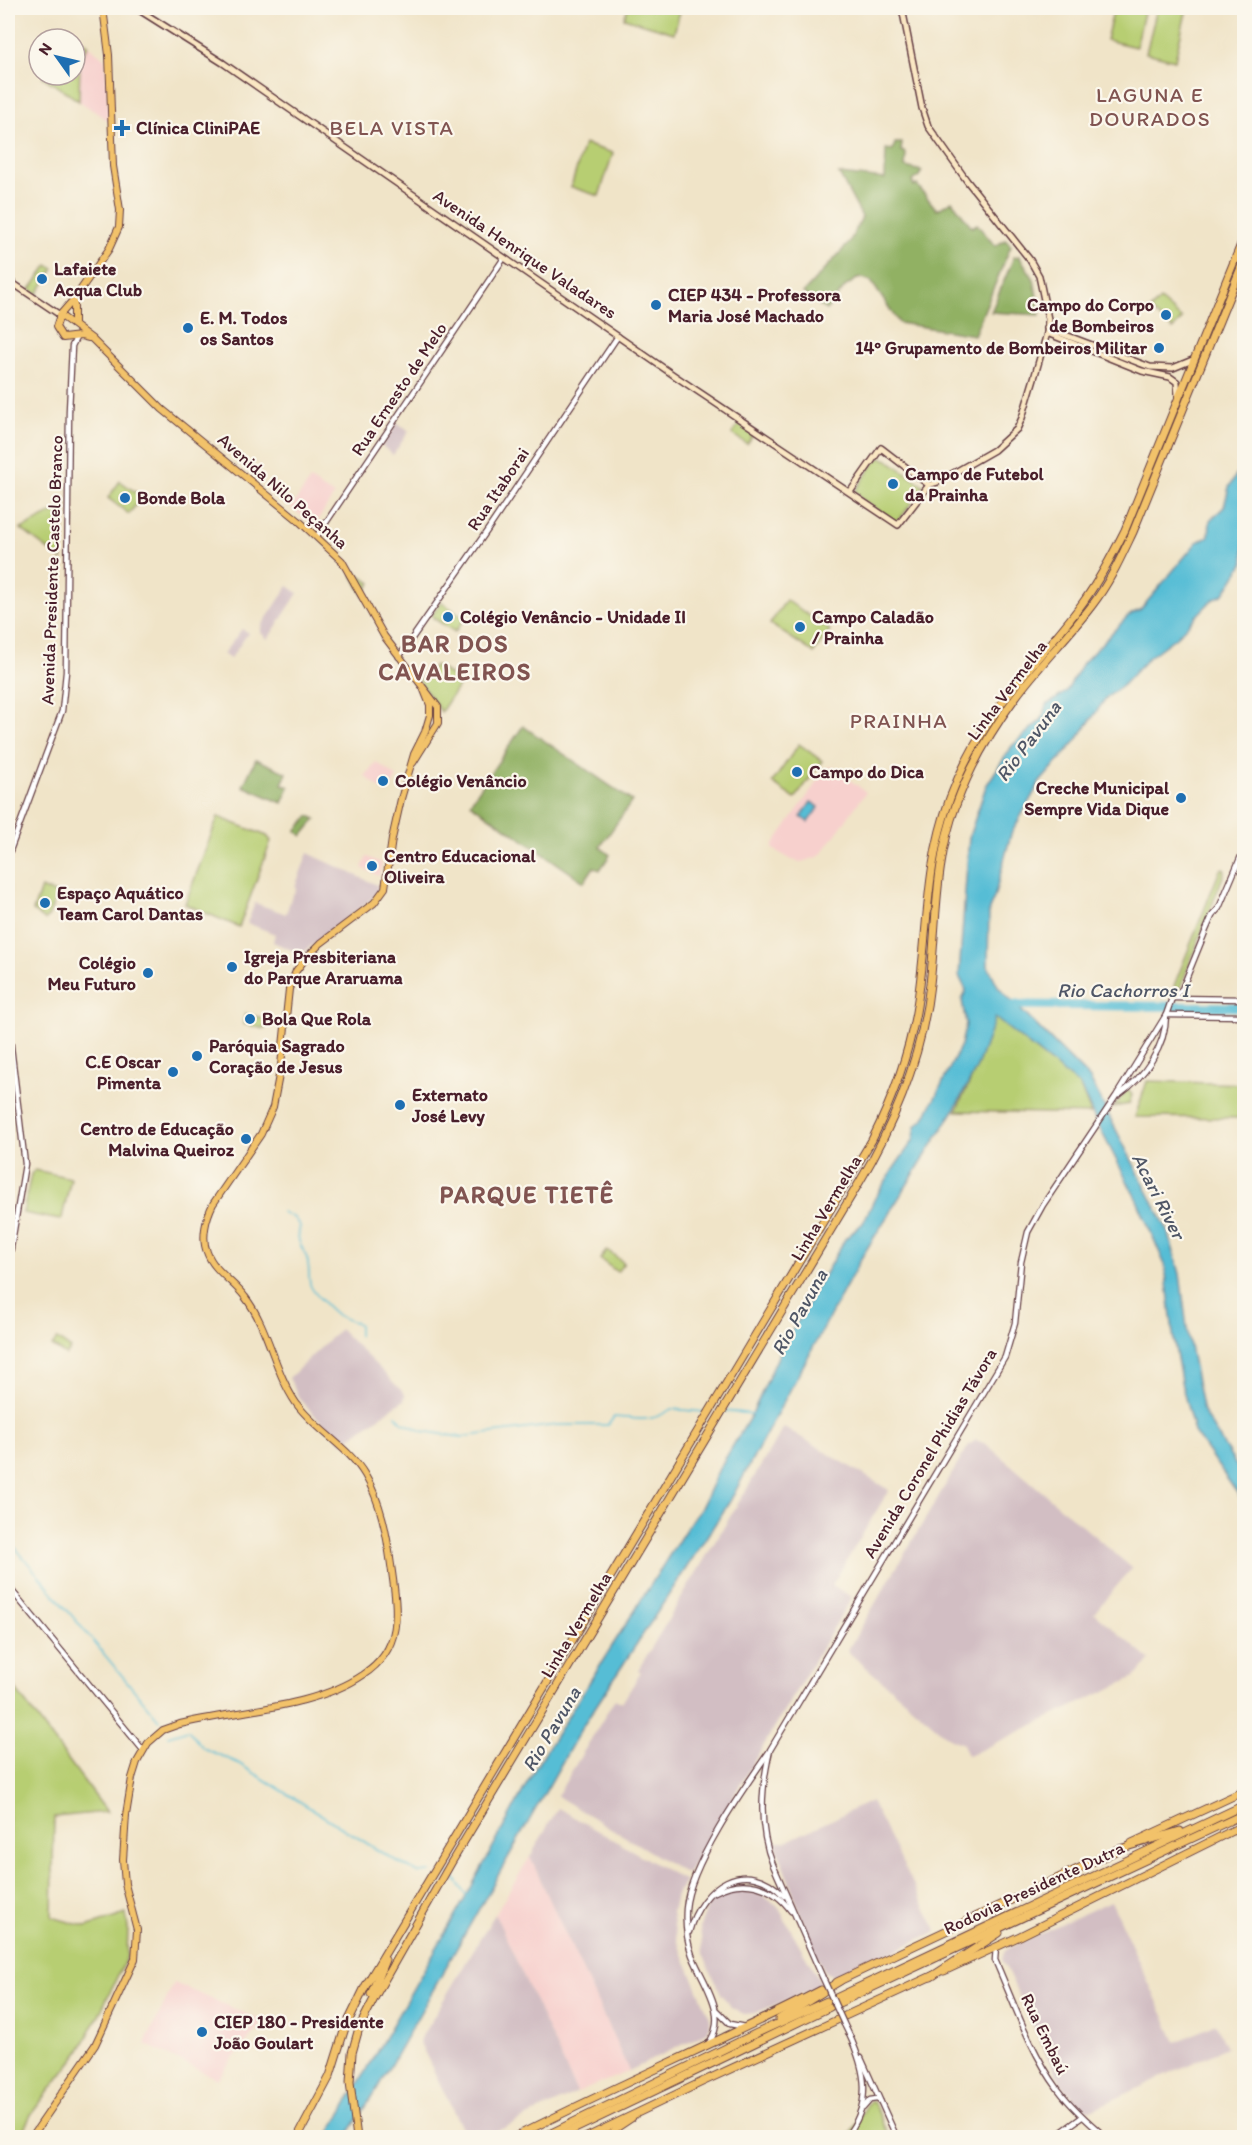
<svg xmlns="http://www.w3.org/2000/svg" width="1252" height="2145" font-family="Itim,sans-serif">
	<style>
		.built { fill: #f7d0cd }
		.industrial { fill: #d2bec3 }
		.green { fill: #b7ce72; stroke: #80764e; stroke-width: 1.5 }
		.forest { fill: #91b164; stroke: #6e6848; stroke-width: 1.5 }
		.water { fill: #57bdd5; stroke: #506e80; stroke-width: 1.5 }
		.lines { fill: none; stroke-linecap: round; stroke-linejoin: round }
		.stream { stroke: #57bdd5; stroke-width: 1.5 }
		.river { stroke: #57bdd5; stroke-width: 9 }
		.tertiary-casing { stroke: #633d43; stroke-width: 7 }
		.secondary-casing { stroke: #633d43; stroke-width: 8 }
		.primary-casing { stroke: #633d43; stroke-width: 8 }
		.trunk-casing { stroke: #633d43; stroke-width: 9 }
		.motorway-casing { stroke: #633d43; stroke-width: 9 }
		.tertiary { stroke: #fff; stroke-width: 4.5 }
		.secondary { stroke: #fae7c3; stroke-width: 5 }
		.primary { stroke: #f2c26a; stroke-width: 6 }
		.trunk { stroke: #f2c26a; stroke-width: 7 }
		.motorway { stroke: #f2c26a; stroke-width: 7 }
		.tertiary-bridge-casing { stroke: #633d43; stroke-width: 7; stroke-linecap: butt }
		.tertiary-bridge { stroke: #fff; stroke-width: 4.5 }
		.poi-dot { fill: #1f6fb2; stroke: #fbf7ec; stroke-width: 2 }
		.labels { text-anchor: middle; stroke-width: 4.5; stroke-linejoin: round; paint-order: stroke }
		.poi-label { font-size: 18px; font-weight: bold; fill: #4a1f2b; stroke: #fbf7ec; text-anchor: start }
		.street-label { font-size: 18px; fill: #4a1f2b; stroke: #fbf7ec }
		.water-label { font-size: 20px; font-style: italic; fill: #4f5666; stroke: #fbf7ec }
		.quarter-label { font-size: 21px; letter-spacing: 1.5px; fill: #815451; stroke: #fbf7ec }
		.district-label { font-size: 24px; font-weight: bold; letter-spacing: 1.5px; fill: #815451; stroke: #fbf7ec }
	</style>
	<rect width="100%" height="100%" fill="#fbf7ec"/>
	<filter id="ink" filterUnits="userSpaceOnUse"><feTurbulence type="fractalNoise" baseFrequency=".0167" numOctaves="2"/><feDisplacementMap in="SourceGraphic" scale="12" xChannelSelector="R" yChannelSelector="G"/><feConvolveMatrix kernelMatrix="1 2 1 2 8 2 1 2 1" color-interpolation-filters="sRGB"/></filter>
	<filter id="wash" filterUnits="userSpaceOnUse"><feTurbulence type="fractalNoise" baseFrequency=".008" numOctaves="4" result="noise"/><feDisplacementMap in="SourceGraphic" scale="24" xChannelSelector="R" yChannelSelector="G"/><feGaussianBlur stdDeviation="1.35" result="paint"/><feColorMatrix in="noise" values="0 0 0 0 0 0 0 0 0 0 0 0 0 0 0 0 0 1.4 0 .05"/><feComposite in="paint" operator="in"/></filter>
	<g filter="url(#wash)">
		<rect width="100%" height="100%" fill="#f0e4c8"/>
		<g class="built">
			<path d="M88 45 105 59 109 121 79 101 80 60Z"/>
			<path d="M310 480 334 495 315 525 291 508Z"/>
			<path d="M376 762 397 777 387 794 365 776Z"/>
			<path d="M831 766 866 792 823 852 818 857 801 862 792 860 773 849V845L827 768Z"/>
			<path d="M367 857 382 863 379 876 362 868Z"/>
			<path d="M530 1857 629 2071 577 2093 495 1914Z"/>
			<path d="M174 1983 263 2021 217 2079 145 2044Z"/>
		</g>
		<g class="industrial">
			<path d="M397 423 409 431 393 455 382 446Z"/>
			<path d="M288 586 298 593 268 639 261 633V627Z"/>
			<path d="M242 629 248 633 230 659 223 654Z"/>
			<path d="M308 853 379 886 375 896 301 954 273 942 275 934 247 923 255 903 286 914 291 898 297 888 295 887Z"/>
			<path d="M340 1329 405 1394 404 1400 342 1443 300 1400 289 1378Z"/>
			<path d="M784 1427 889 1490 832 1585 852 1597 687 1874 557 1796 615 1699 622 1703 641 1672 638 1670Z"/>
			<path d="M976 1440 986 1444 1132 1568 1094 1613 1150 1660 1135 1677 968 1756 963 1744 949 1738 847 1651 969 1445Z"/>
			<path d="M871 1801 937 1931 837 1978 825 1972 811 1943 775 1842H785Z"/>
			<path d="M558 1808 685 1881 676 1895 672 1912 676 1938 710 2018 708 2032 629 2071 530 1857Z"/>
			<path d="M736 1890 757 1893 777 1905 822 1985 755 2013 744 2014 731 2007 721 1994 703 1954 700 1927 707 1908 712 1901 719 1895Z"/>
			<path d="M1111 1901 1176 2042 1216 2024 1227 2047 1091 2110 1080 2106 1064 2087 1051 2065 1002 1959 1005 1950Z"/>
			<path d="M495 1914 577 2093 485 2137H466L419 2041Z"/>
		</g>
		<g class="green">
			<path d="M628 8H681L674 33 624 18Z"/>
			<path d="M1114 8H1145L1136 47 1106 40Z"/>
			<path d="M1157 8H1187L1175 60 1146 53Z"/>
			<path d="M72 34 88 45 80 60 79 101 43 77 45 75H75V39H69Z"/>
			<path d="M584 144 613 153 599 196 571 187Z"/>
			<path d="M48 265 54 269 37 294 30 289Z"/>
			<path d="M1160 300 1182 319 1173 329 1150 310Z"/>
			<path d="M739 424 754 434 747 444 732 434Z"/>
			<path d="M881 458 888 460 924 486 897 523 860 498 855 491 876 460Z"/>
			<path d="M120 481 142 497 129 514 108 498Z"/>
			<path d="M60 509 64 511 62 560 21 529Z"/>
			<path d="M354 572 371 583 363 595 352 574Z"/>
			<path d="M786 600 830 630 814 653 770 624Z"/>
			<path d="M441 602 465 618 455 632 433 618 432 615Z"/>
			<path d="M435 665 461 682 441 712 419 681Z"/>
			<path d="M799 744 822 761 795 799 772 783Z"/>
			<path d="M218 817 267 836 271 841 239 927 185 904Z"/>
			<path d="M1223 868 1225 871 1180 988 1177 990 1174 986 1220 870Z"/>
			<path d="M41 888 57 894 48 918 45 920 33 911Z"/>
			<path d="M245 1014 267 1019 265 1029 243 1024Z"/>
			<path d="M995 1017 1080 1086 1091 1114 956 1111 976 1069Z"/>
			<path d="M1147 1081 1244 1084V1118L1135 1117Z"/>
			<path d="M1126 1091H1129L1132 1095 1129 1104 1114 1107Z"/>
			<path d="M35 1170 71 1178 62 1218 60 1220 23 1213 31 1174Z"/>
			<path d="M607 1250 624 1263 617 1272 600 1259Z"/>
			<path d="M57 1339 71 1349 66 1355 52 1346Z"/>
			<path d="M8 1679 107 1812 54 1817 52 1917 86 1927 126 1914 128 1927 127 1956 101 2011 79 2052 32 2113 19 2138 8 2137Z"/>
			<path d="M873 2101 890 2137 848 2138 869 2102Z"/>
		</g>
		<g class="forest">
			<path d="M895 143H902L901 151 906 153 905 167 922 171 919 176 912 181 914 186 917 185 937 210 952 201 972 227 977 224 995 246 1006 240 1011 246 974 335 899 323 871 281 860 277 846 286 826 310 803 293 849 243 862 217 839 174 885 179 886 149 893 150Z"/>
			<path d="M1019 256 1034 279 1040 315 991 312 1014 257Z"/>
			<path d="M523 726 632 801 600 847 610 855 600 870 594 867 584 882 470 803Z"/>
			<path d="M256 759 287 773 282 784 289 787 282 803 243 786Z"/>
			<path d="M309 816 316 819 302 836 296 831Z"/>
		</g>
		<g class="water">
			<path d="M1244 461V562L1224 594 1212 600 1176 637 1148 658 1123 685 1106 698 1076 741 1040 782 1011 834 994 898 989 909 988 966 998 986 1006 995 1090 1079 1168 1231 1180 1274 1188 1336 1203 1412 1244 1478V1503L1194 1432 1182 1386 1174 1342 1165 1265 1137 1200 1093 1115 1080 1086 995 1018 976 1069 954 1110 863 1255 730 1501 581 1729 374 2094 346 2137 327 2138 467 1895 537 1765 691 1521 700 1510 719 1469 752 1414 782 1348 845 1239 863 1223 875 1198 894 1168 913 1141 916 1126 923 1120 936 1096 961 1045 966 1024 962 1000 966 990 959 976 969 837 986 786 1012 746 1042 719 1047 705 1066 692 1083 663 1128 616 1141 609 1197 542 1209 536 1210 520 1224 507 1229 487Z"/>
			<path d="M811 802 819 807 808 822 801 817Z"/>
		</g>
		<g class="lines">
			<g class="stream">
				<path d="M282 1212 294 1218 300 1226C296 1243 300 1242 306 1256 310 1264 308 1275 310 1284 311 1291 331 1310 337 1315 343 1319 352 1321 359 1324V1336"/>
				<path d="M725 1411 753 1414"/>
				<path d="M396 1415 402 1422 422 1431 460 1437 557 1425H608L614 1417C637 1418 650 1424 671 1409L705 1412"/>
				<path d="M8 1539 159 1720"/>
				<path d="M168 1736 188 1730 203 1748 238 1763 384 1854 418 1873 430 1872"/>
				<path d="M449 1873C458 1878 460 1889 468 1896"/>
			</g>
			<path class="river" d="M1007 1007 1017 1005 1244 1007"/>
		</g>
	</g>
	<g filter="url(#ink)">
		<g class="lines">
			<defs>
				<g id="tertiary">
					<path d="M317 536 504 258"/>
					<path d="M399 657 489 528 618 336"/>
					<path d="M8 856 62 711 66 672 69 411 72 346 77 336"/>
					<path d="M1172 998 1244 999"/>
					<path d="M1166 1015 1244 1016"/>
					<path d="M8 1021 25 1164 8 1266"/>
					<path d="M1119 1095C1144 1077 1166 1047 1166 1015"/>
					<path d="M8 1586 143 1750"/>
					<path d="M715 1892C743 1877 772 1885 791 1911"/>
					<path d="M689 1932C701 1886 746 1855 784 1896"/>
					<path d="M996 1947 995 1960C1014 2003 1030 2051 1058 2089 1072 2108 1089 2123 1107 2138"/>
					<path d="M822 1976 773 1865C758 1827 761 1789 770 1750L1005 1357 1015 1323 1021 1262 1028 1232 1043 1205 1116 1096 1166 1015 1172 998 1182 989 1206 930 1212 916 1219 908 1244 849"/>
					<path d="M717 2011 730 2024 745 2027"/>
					<path d="M844 2024C864 2063 876 2101 845 2138"/>
					<path d="M708 2044C730 2015 703 1983 692 1955 687 1941 685 1924 686 1909 689 1866 743 1789 769 1752"/>
					<path d="M861 2058 897 2138"/>
					<path d="M863 2108 870 2100 877 2099 880 2101"/>
					<path d="M1053 2138 1082 2117"/>
				</g>
				<g id="secondary">
					<path d="M136 8 223 63 675 376 898 525 929 485"/>
					<path d="M902 8 922 108 928 126 967 181 1030 260 1039 276 1048 319 1047 333 1035 375 1022 418 1017 429 994 450 938 482 929 485"/>
					<path d="M8 280 60 315"/>
					<path d="M1047 328 1150 367 1173 368 1195 359"/>
					<path d="M1047 333 1142 371 1170 377 1177 382 1178 396"/>
					<path d="M850 492 881 448 929 485"/>
				</g>
				<g id="primary">
					<path d="M60 315 92 339 162 409 298 520 342 561 384 636 438 707V723L413 763"/>
					<path d="M74 324V301"/>
					<path d="M89 338 81 336 63 338 56 327 60 315 74 299 109 249 119 227 120 210 113 166 109 55 103 8"/>
					<path d="M31 2138 95 2045 135 1959 137 1930 125 1884 123 1860 126 1815 132 1778 137 1762 148 1743 163 1730 180 1724C237 1710 315 1708 363 1675 405 1648 397 1608 391 1565 387 1535 381 1502 365 1475 348 1446 315 1430 296 1403 274 1371 269 1328 245 1297 234 1282 213 1270 207 1252 201 1238 206 1218 213 1204L261 1134 273 1107 281 1065 289 989 296 971 305 959 321 943 374 903 385 888 392 839 401 799 414 754 425 732 430 715V705L424 690"/>
					<path d="M607 2138 617 2128 632 2118"/>
				</g>
				<g id="trunk">
					<path d="M1132 1843 1244 1791"/>
					<path d="M944 1971 1020 1936 1244 1825"/>
					<path d="M837 1982 1120 1849"/>
					<path d="M845 2016 934 1975"/>
					<path d="M513 2138C614 2086 720 2042 821 1990"/>
					<path d="M585 2138 702 2082 837 2020"/>
				</g>
				<g id="motorway">
					<path d="M1116 1850 1180 1831"/>
					<path d="M931 1977 999 1933"/>
					<path d="M830 1987 840 1981"/>
					<path d="M371 1994 385 1960"/>
					<path d="M836 1998 1244 1805"/>
					<path d="M839 2003 1244 1814"/>
					<path d="M779 2019 823 1992"/>
					<path d="M297 2138 330 2076 345 2028 366 1985 872 1140C892 1100 908 1057 916 1012 929 938 923 872 950 798 966 755 992 714 1021 678 1042 652 1065 628 1084 601 1100 579 1113 554 1125 530L1244 237"/>
					<path d="M357 2138 350 2082 352 2053 359 2028 378 1991 451 1863 859 1183C896 1121 922 1056 930 984 937 923 934 863 956 805 970 766 991 731 1015 698 1039 665 1069 636 1093 604 1110 582 1121 557 1133 532L1244 260"/>
					<path d="M507 2138 514 2137"/>
					<path d="M541 2138 757 2033 827 2001"/>
					<path d="M556 2138 830 2007"/>
				</g>
			</defs>
			<use href="#tertiary" class="tertiary-casing"/>
			<use href="#secondary" class="secondary-casing"/>
			<use href="#primary" class="primary-casing"/>
			<use href="#trunk" class="trunk-casing"/>
			<use href="#motorway" class="motorway-casing"/>
			<use href="#tertiary" class="tertiary"/>
			<use href="#secondary" class="secondary"/>
			<use href="#primary" class="primary"/>
			<use href="#trunk" class="trunk"/>
			<use href="#motorway" class="motorway"/>
			<defs>
				<path id="tertiary-bridge" d="M822 1976 844 2024"/>
			</defs>
			<use href="#tertiary-bridge" class="tertiary-bridge-casing"/>
			<use href="#tertiary-bridge" class="tertiary-bridge"/>
		</g>
	</g>
	<g class="poi-dot">
		<path d="M119 119h6v6h6v6h-6v6h-6v-6h-6v-6h6z"/>
		<circle cx="42" cy="279" r="6"/>
		<circle cx="656" cy="305" r="6"/>
		<circle cx="1166" cy="315" r="6"/>
		<circle cx="188" cy="328" r="6"/>
		<circle cx="1159" cy="348" r="6"/>
		<circle cx="893" cy="484" r="6"/>
		<circle cx="125" cy="498" r="6"/>
		<circle cx="448" cy="617" r="6"/>
		<circle cx="800" cy="627" r="6"/>
		<circle cx="797" cy="772" r="6"/>
		<circle cx="383" cy="781" r="6"/>
		<circle cx="1181" cy="798" r="6"/>
		<circle cx="372" cy="866" r="6"/>
		<circle cx="45" cy="903" r="6"/>
		<circle cx="232" cy="967" r="6"/>
		<circle cx="148" cy="973" r="6"/>
		<circle cx="250" cy="1019" r="6"/>
		<circle cx="197" cy="1056" r="6"/>
		<circle cx="173" cy="1072" r="6"/>
		<circle cx="400" cy="1105" r="6"/>
		<circle cx="246" cy="1139" r="6"/>
		<circle cx="202" cy="2032" r="6"/>
	</g>
	<g class="labels">
		<g class="poi-label">
			<text x="136" y="134">Clínica CliniPAE</text>
			<text x="54" y="275">Lafaiete<tspan x="54" dy="21">Acqua Club</tspan></text>
			<text x="668" y="301">CIEP 434 - Professora<tspan x="668" dy="21">Maria José Machado</tspan></text>
			<text x="1154" y="311" text-anchor="end">Campo do Corpo<tspan x="1154" dy="21">de Bombeiros</tspan></text>
			<text x="200" y="324">E. M. Todos<tspan x="200" dy="21">os Santos</tspan></text>
			<text x="1147" y="354" text-anchor="end">14º Grupamento de Bombeiros Militar</text>
			<text x="905" y="480">Campo de Futebol<tspan x="905" dy="21">da Prainha</tspan></text>
			<text x="137" y="504">Bonde Bola</text>
			<text x="460" y="623">Colégio Venâncio - Unidade II</text>
			<text x="812" y="623">Campo Caladão<tspan x="812" dy="21">/ Prainha</tspan></text>
			<text x="809" y="778">Campo do Dica</text>
			<text x="395" y="787">Colégio Venâncio</text>
			<text x="1169" y="794" text-anchor="end">Creche Municipal<tspan x="1169" dy="21">Sempre Vida Dique</tspan></text>
			<text x="384" y="862">Centro Educacional<tspan x="384" dy="21">Oliveira</tspan></text>
			<text x="57" y="899">Espaço Aquático<tspan x="57" dy="21">Team Carol Dantas</tspan></text>
			<text x="244" y="963">Igreja Presbiteriana<tspan x="244" dy="21">do Parque Araruama</tspan></text>
			<text x="136" y="969" text-anchor="end">Colégio<tspan x="136" dy="21">Meu Futuro</tspan></text>
			<text x="262" y="1025">Bola Que Rola</text>
			<text x="209" y="1052">Paróquia Sagrado<tspan x="209" dy="21">Coração de Jesus</tspan></text>
			<text x="161" y="1068" text-anchor="end">C.E Oscar<tspan x="161" dy="21">Pimenta</tspan></text>
			<text x="412" y="1101">Externato<tspan x="412" dy="21">José Levy</tspan></text>
			<text x="234" y="1135" text-anchor="end">Centro de Educação<tspan x="234" dy="21">Malvina Queiroz</tspan></text>
			<text x="214" y="2028">CIEP 180 - Presidente<tspan x="214" dy="21">João Goulart</tspan></text>
		</g>
		<g class="street-label">
			<text transform="translate(525 254) rotate(34)" y="6">Avenida Henrique Valadares</text>
			<text transform="translate(399 389) rotate(-56)" y="6">Rua Ernesto de Melo</text>
			<text transform="translate(498 489) rotate(-56)" y="6">Rua Itaborai</text>
			<text transform="translate(283 491) rotate(41)" y="6">Avenida Nilo Peçanha</text>
			<text transform="translate(52 570) rotate(-88)" y="6">Avenida Presidente Castelo Branco</text>
			<text transform="translate(1007 690) rotate(-53)" y="6">Linha Vermelha</text>
			<text transform="translate(826 1208) rotate(-59)" y="6">Linha Vermelha</text>
			<text transform="translate(930 1453) rotate(-59)" y="6">Avenida Coronel Phidias Távora</text>
			<text transform="translate(576 1625) rotate(-59)" y="6">Linha Vermelha</text>
			<text transform="translate(1034 1888) rotate(-25)" y="6">Rodovia Presidente Dutra</text>
			<text transform="translate(1045 2034) rotate(64)" y="6">Rua Embaú</text>
		</g>
		<g class="water-label">
			<text transform="translate(1028 741) rotate(-53)" y="7">Rio Pavuna</text>
			<text x="1123" y="997">Rio Cachorros I</text>
			<text transform="translate(1159 1196) rotate(63)" y="7">Acari River</text>
			<text transform="translate(799 1312) rotate(-61)" y="7">Rio Pavuna</text>
			<text transform="translate(551 1729) rotate(-59)" y="7">Rio Pavuna</text>
		</g>
		<g class="quarter-label">
			<text x="1150" y="102">LAGUNA E<tspan x="1150" dy="24">DOURADOS</tspan></text>
			<text x="392" y="135">BELA VISTA</text>
			<text x="899" y="728">PRAINHA</text>
		</g>
		<g class="district-label">
			<text x="455" y="652">BAR DOS<tspan x="455" dy="28">CAVALEIROS</tspan></text>
			<text x="527" y="1203">PARQUE TIETÊ</text>
		</g>
	</g>
	<rect width="1252" height="2145" fill="none" stroke="#fbf7ec" stroke-width="30"/>
	<g transform="translate(57 57) rotate(304)"><circle r="28" fill="#fbf7ec" stroke="#b4a19f" stroke-width="1.5"/>
	<path d="M0-4.5L10 22L0 15L-10 22Z" fill="#1f6fb2"/>
	<text y="-9" font-size="16" font-weight="bold" text-anchor="middle" fill="#4a1f2b">N</text>
	</g>
</svg>
